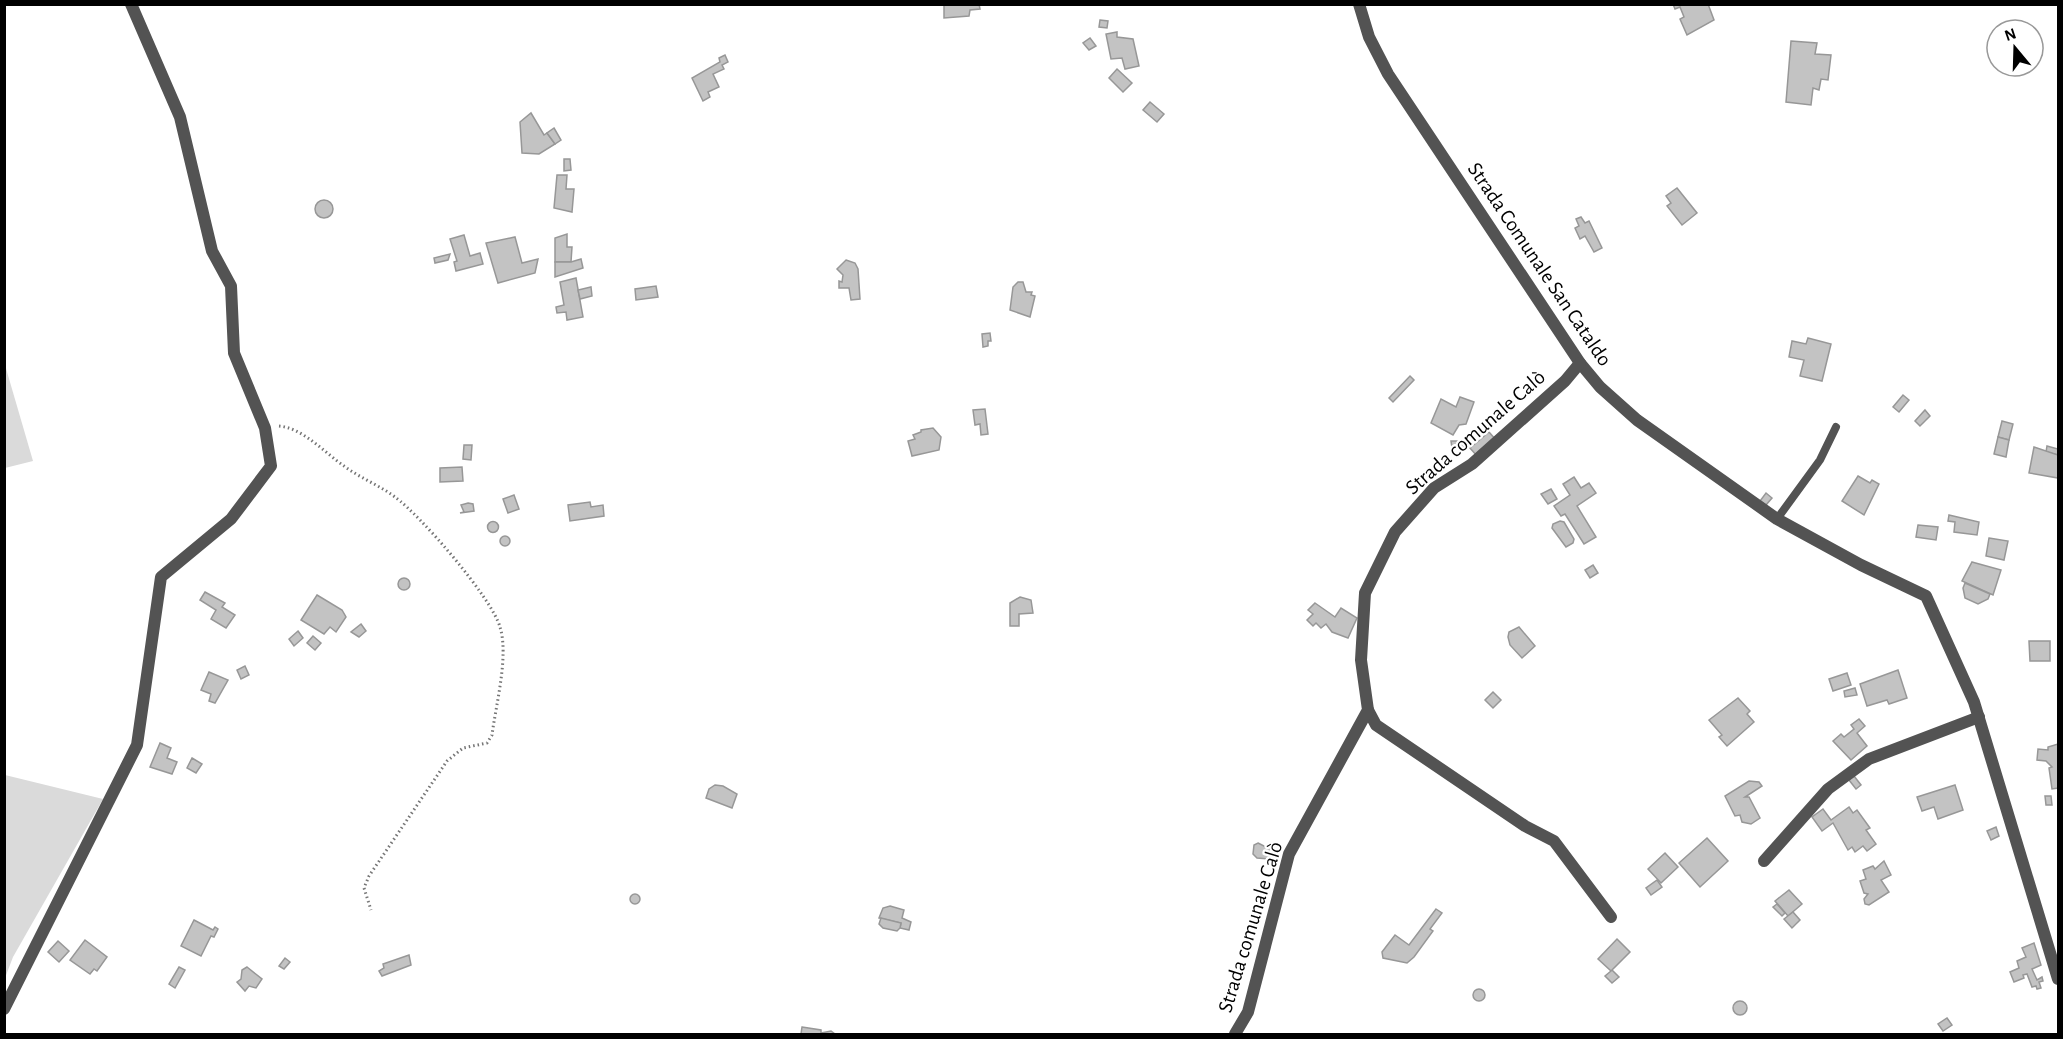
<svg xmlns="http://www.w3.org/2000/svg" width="2063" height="1039" font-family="'Alegreya Sans',sans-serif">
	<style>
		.green { fill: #dadada }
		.building { fill: #c3c3c3; stroke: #979797; stroke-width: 1.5 }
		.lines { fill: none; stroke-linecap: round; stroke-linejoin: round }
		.path { stroke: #757575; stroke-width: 3; stroke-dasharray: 1.5 3; stroke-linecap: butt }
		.service { stroke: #535353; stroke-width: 8 }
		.minor { stroke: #535353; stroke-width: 12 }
		.labels { text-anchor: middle; stroke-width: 4.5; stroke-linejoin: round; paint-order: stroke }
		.street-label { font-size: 21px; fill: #000; stroke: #fff }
	</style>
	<rect width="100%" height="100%" fill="#fff"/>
	<g class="green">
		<path d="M5 365 33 461 5 468H4Z"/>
		<path d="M5 775 103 799 13 957 5 978Z"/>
	</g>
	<g class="building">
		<path d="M944 4H979L980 9 970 10 969 16 944 18Z"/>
		<path d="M1673 4H1708L1714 20 1687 35 1680 19 1684 17 1680 7 1675 9Z"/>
		<path d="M1100 20 1108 21 1107 28 1099 27Z"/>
		<path d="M1117 32V37L1133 39 1139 66 1125 69 1122 58 1111 59 1106 34Z"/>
		<path d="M1090 38 1096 46 1089 50 1083 43Z"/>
		<path d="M1791 41 1817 43 1815 54 1831 55 1828 80 1821 79 1819 90 1813 88 1811 105 1786 102Z"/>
		<path d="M725 55 728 62 722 65 724 69 713 74 719 87 708 92 710 97 703 101 692 78 720 62 719 58Z"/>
		<path d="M1117 69 1132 83 1123 92 1109 78Z"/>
		<path d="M1150 102 1164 114 1157 122 1143 110Z"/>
		<path d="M531 113 544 135 547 133 555 144 539 154 522 153 520 122Z"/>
		<path d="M554 128 561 140 555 144 547 133Z"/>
		<path d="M564 159H570L571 170 564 171Z"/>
		<path d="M557 175H567L566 189H574L572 212 554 208Z"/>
		<path d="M1677 188 1697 213 1682 225 1667 206 1671 203 1666 196Z"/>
		<circle cx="324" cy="209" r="9"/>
		<path d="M1581 217 1585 223 1589 221 1602 248 1594 252 1585 236 1580 239 1575 228 1579 226 1576 219Z"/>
		<path d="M567 234V247H572L571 262H555V238Z"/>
		<path d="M464 235 470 256 480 253 483 264 456 271 454 262 457 261 450 239Z"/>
		<path d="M515 237 522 263 538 259 535 273 498 283 486 243Z"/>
		<path d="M450 254 448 260 435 263 434 258Z"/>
		<path d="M581 259 583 268 555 277V262H571Z"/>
		<path d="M846 260 855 263 858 269 860 299 851 300 849 288H839V281L842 282 843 275 837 269Z"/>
		<path d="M576 278 583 317 567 320 566 312 557 313 556 307 564 305 560 282Z"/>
		<path d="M1018 282H1023L1026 292H1032L1031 295 1035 296 1030 317 1010 310 1013 287Z"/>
		<path d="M656 286 658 297 636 300 635 289Z"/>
		<path d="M591 287 592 296 580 299 578 290Z"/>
		<path d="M990 333 991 341H988V346L983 347 982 334Z"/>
		<path d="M1808 338 1831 344 1822 381 1800 376 1804 360 1789 357 1792 341 1806 344Z"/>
		<path d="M1410 376 1414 380 1393 402 1389 398Z"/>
		<path d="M1903 395 1909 400 1899 412 1893 407Z"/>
		<path d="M1460 397 1474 402 1466 424 1459 425 1453 435 1431 423 1441 399 1456 407Z"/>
		<path d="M985 409 988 434 981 435 980 424 975 425 973 410Z"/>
		<path d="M1925 410 1930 416 1920 426 1915 421Z"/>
		<path d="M2002 421 2013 424 2009 440 1998 437Z"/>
		<path d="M933 428 941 437 939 450 912 456 908 441 915 439 913 435 921 432V430Z"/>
		<path d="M1489 432 1496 440 1477 456 1470 448Z"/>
		<path d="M1998 437 2009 440 2006 457 1994 454Z"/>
		<path d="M1451 441H1464V448H1452Z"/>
		<path d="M464 445H472L471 460 463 459Z"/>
		<path d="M2047 446 2058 449V455L2046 452Z"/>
		<path d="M2034 447 2058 455V478L2029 473Z"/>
		<path d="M462 467 463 481 440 482V468Z"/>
		<path d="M1858 476 1870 483 1872 480 1879 484 1864 515 1842 501Z"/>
		<path d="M1574 477 1581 488 1589 483 1596 493 1577 506 1596 537 1584 544 1565 514 1561 516 1554 506 1570 495 1563 484Z"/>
		<path d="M1551 489 1557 499 1548 504 1541 494Z"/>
		<path d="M1766 493 1772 498 1766 505 1760 501Z"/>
		<path d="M514 495 519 509 508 513 503 499Z"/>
		<path d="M590 502 591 507 603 505 604 516 570 521 568 505Z"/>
		<path d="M468 503 473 504 474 511 460 513 464 512 461 505Z"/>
		<path d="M1949 515 1979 522 1977 535 1954 532 1955 522 1948 521Z"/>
		<path d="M1560 521 1564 522 1574 539 1573 543 1566 547 1552 528 1553 524Z"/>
		<circle cx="493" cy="527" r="5.5"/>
		<path d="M1918 525 1938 527 1936 540 1916 537Z"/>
		<circle cx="505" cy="541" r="5"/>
		<path d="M1989 538 2008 541 2004 560 1986 556Z"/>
		<path d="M1972 562 2001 570 1993 595 1962 581Z"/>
		<path d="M1593 565 1598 573 1590 578 1585 570Z"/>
		<circle cx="404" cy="584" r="6"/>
		<path d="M1965 583 1990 594 1988 599 1978 604 1965 598 1963 588Z"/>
		<path d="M205 592 225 603 222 607 235 615 226 628 211 619 216 610 200 600Z"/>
		<path d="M317 595 342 610 346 617 336 632 330 627 324 634 301 620Z"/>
		<path d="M1020 597 1031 600 1033 613 1019 614V626H1010V603Z"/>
		<path d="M1315 603 1335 617 1341 608 1357 618 1348 638 1332 632 1326 624 1321 628 1316 623 1313 626 1307 620 1313 614 1308 610Z"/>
		<path d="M361 624 366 631 359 637 351 632Z"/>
		<path d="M1519 627 1535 646 1522 658 1510 645 1508 637 1509 632Z"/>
		<path d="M298 631 303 638 294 646 289 639Z"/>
		<path d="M313 636 321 643 315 650 307 643Z"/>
		<path d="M2029 641H2050V661H2030Z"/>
		<path d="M245 666 249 675 241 679 237 670Z"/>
		<path d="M1898 670 1907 698 1889 704 1887 700 1867 706 1860 684Z"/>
		<path d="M209 672 228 680 215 703 209 701 211 694 201 690Z"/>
		<path d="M1847 673 1851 685 1833 691 1829 679Z"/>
		<path d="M1855 688 1857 695 1845 697 1844 691Z"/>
		<path d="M1493 692 1501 700 1493 708 1485 700Z"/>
		<path d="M1738 698 1750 711 1747 714 1754 722 1727 746 1719 737 1722 735 1709 720Z"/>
		<path d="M1859 719 1865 726 1857 733 1867 746 1851 760 1833 741 1841 734 1844 737 1854 729 1851 725Z"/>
		<path d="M160 743 171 748 167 758 177 762 172 774 150 767Z"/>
		<path d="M2058 744V788L2052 789 2049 768 2052 767 2046 761 2037 760 2038 749 2048 750V747Z"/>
		<path d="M192 758 202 764 196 773 187 768Z"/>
		<path d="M1854 776 1861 785 1856 789 1849 780Z"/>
		<path d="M1749 781 1759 782 1762 786 1745 797H1749L1760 818 1751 824 1742 822 1740 815 1735 816 1725 796Z"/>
		<path d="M715 785 723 786 737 794 732 808 706 798 709 789Z"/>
		<path d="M1955 785 1963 810 1938 819 1934 807 1922 811 1917 797Z"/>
		<path d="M2045 796H2051L2052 805H2046Z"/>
		<path d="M1849 807 1853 813 1857 810 1870 828 1866 830 1876 844 1867 851 1863 846 1855 852 1852 847 1848 850 1833 823 1822 831 1812 817 1823 809 1831 820Z"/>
		<path d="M1996 827 1999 836 1991 840 1987 831Z"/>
		<path d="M1707 838 1728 861 1700 887 1679 863Z"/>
		<path d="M1258 843 1272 850 1269 859 1257 858 1253 854 1254 845Z"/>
		<path d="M1665 853 1678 867 1661 883 1648 869Z"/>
		<path d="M1884 861 1891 875 1881 880 1889 892 1869 905 1865 904 1864 899 1868 894 1864 893 1860 881 1866 879 1863 870 1873 866 1875 869Z"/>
		<path d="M1657 880 1662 887 1651 895 1646 888Z"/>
		<path d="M1789 890 1802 904 1788 916 1775 901Z"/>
		<circle cx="635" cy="899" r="5"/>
		<path d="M1777 904 1785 913 1782 916 1773 907Z"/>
		<path d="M890 906 904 910 902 918 911 922 909 930 900 928 901 923 879 918 883 908Z"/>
		<path d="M1436 909 1442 913 1430 929 1433 931 1414 957 1407 963 1383 958 1382 952 1395 935 1409 945Z"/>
		<path d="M1793 912 1800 920 1792 928 1784 919Z"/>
		<path d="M881 918 901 923 900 928 897 931 883 928 879 924Z"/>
		<path d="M194 920 213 930 215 927 218 929 214 937 211 936 201 956 181 946Z"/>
		<path d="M1617 939 1630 952 1612 970 1619 977 1612 983 1605 976 1611 971 1598 959Z"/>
		<path d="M85 940 107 957 97 971 94 969 90 974 70 960Z"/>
		<path d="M58 941 69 951 59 962 48 952Z"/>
		<path d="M2034 943 2041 965 2032 969 2037 980 2042 977 2043 981 2039 982 2041 988 2037 989 2036 986 2032 987 2027 974 2023 975 2024 978 2014 982 2010 972 2019 968 2017 961 2026 957 2022 948Z"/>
		<path d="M409 955 411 965 382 976 379 971 384 968 383 964Z"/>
		<path d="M285 958 290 962 284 969 279 966Z"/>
		<path d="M179 967 185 970 175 988 169 984Z"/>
		<path d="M247 967 262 979 256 988 249 986 245 991 237 982 241 979 242 970Z"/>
		<circle cx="1479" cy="995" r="6"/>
		<circle cx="1740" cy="1008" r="7"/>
		<path d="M1947 1018 1952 1025 1943 1031 1938 1024Z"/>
		<path d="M802 1027 821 1030V1033L831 1031 835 1034H801Z"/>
	</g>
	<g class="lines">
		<path class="path" d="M279 426C303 428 325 453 344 466 360 478 379 485 395 497 420 515 492 598 500 627 509 656 496 704 492 735L487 743 463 748 447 761 369 876 364 888 371 910"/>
		<path class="service" d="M1777 519 1820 460 1836 427"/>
		<g class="minor">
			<path d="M1359 4 1369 37 1388 74 1580 363 1600 387 1637 420 1777 519 1861 565 1926 596 1974 702 2058 979"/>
			<path d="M1368 710 1376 725 1525 826 1554 841 1611 917"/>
			<path d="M1764 861 1828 789 1869 759 1979 717"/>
			<path d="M4 1009 137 745 161 577 231 519 271 466 265 428 234 353 231 286 212 251 180 117 131 4"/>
			<path d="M1235 1034 1248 1012 1289 854 1368 710 1361 660 1365 593 1395 532 1434 488 1472 464 1565 381 1580 363"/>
		</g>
	</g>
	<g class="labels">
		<g class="street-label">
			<text transform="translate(1540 264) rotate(56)" y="7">Strada Comunale San Cataldo</text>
			<text transform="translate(1475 432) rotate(-41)" y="7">Strada comunale Calò</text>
			<text transform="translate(1250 927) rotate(-73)" y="7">Strada comunale Calò</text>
		</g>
	</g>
	<rect width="2063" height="1039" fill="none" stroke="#000000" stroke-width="12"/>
	<g transform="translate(2015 48) rotate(341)"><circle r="28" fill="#ffffff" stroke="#999999" stroke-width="1.5"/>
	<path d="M0-4.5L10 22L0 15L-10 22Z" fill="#000000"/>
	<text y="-9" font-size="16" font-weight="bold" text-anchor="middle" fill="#000000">N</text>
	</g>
</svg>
